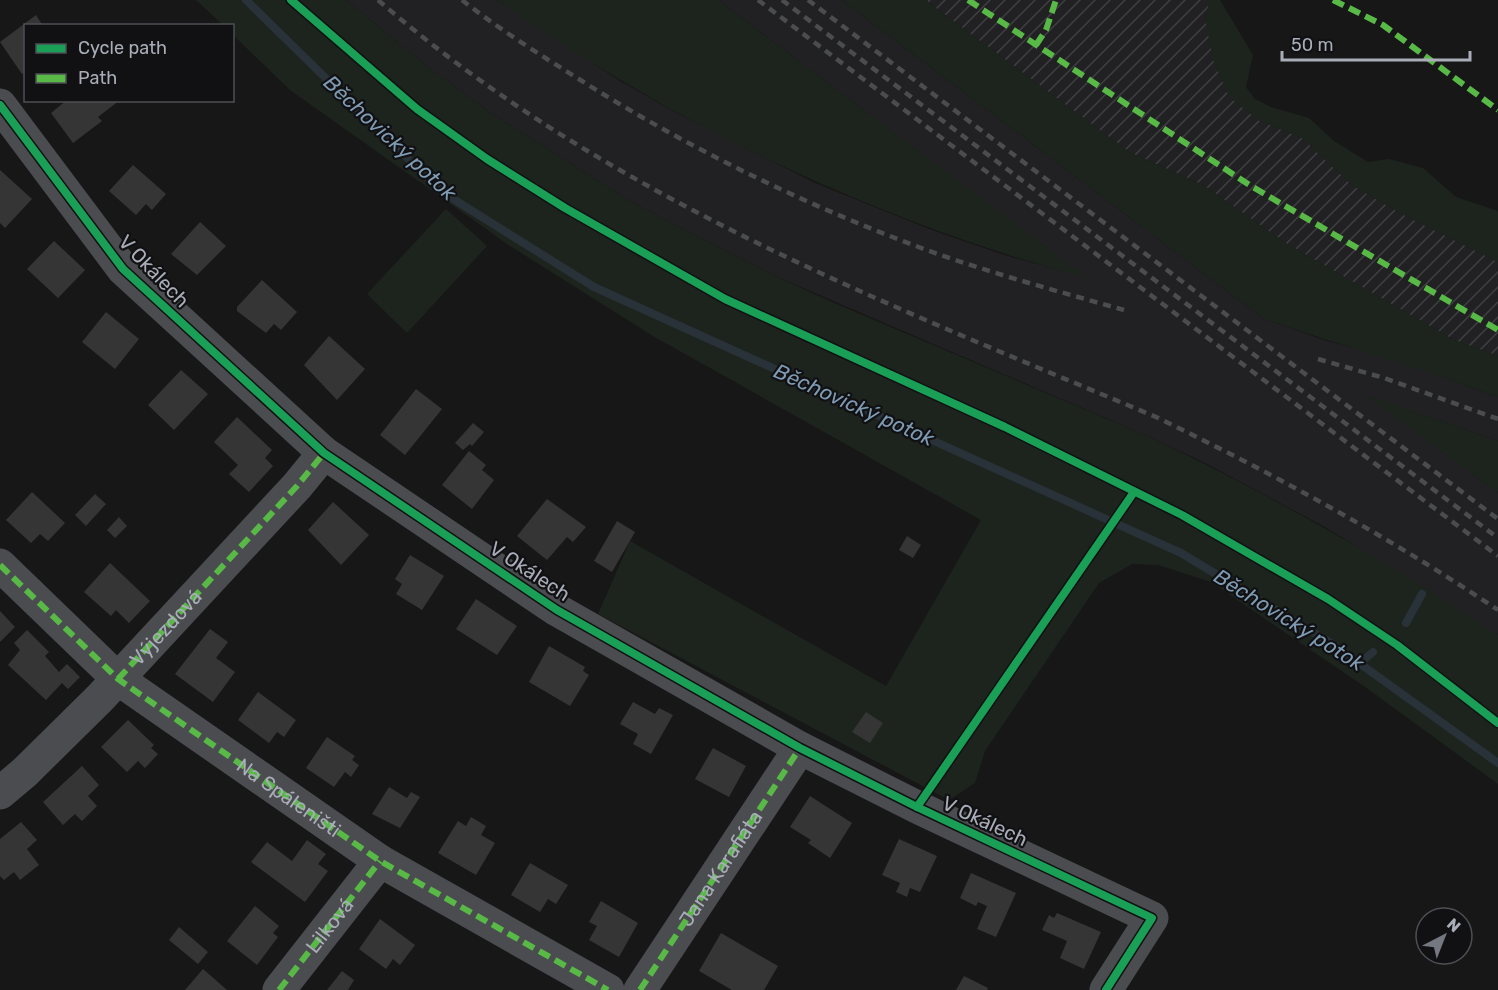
<svg xmlns="http://www.w3.org/2000/svg" width="1498" height="990" font-family="Rubik,sans-serif">
	<style>
		.built { fill: #212123 }
		.industrial { fill: url(#industrial-furrows) }
		.green { fill: #1d241e }
		.lines { fill: none; stroke-linecap: round; stroke-linejoin: round }
		.stream { stroke: #2a3239; stroke-width: 8 }
		.building { fill: #353536 }
		.minor { stroke: #4b4c50; stroke-width: 33 }
		.rail { stroke: #4b4c4f; stroke-width: 4.5; stroke-dasharray: 8 6; stroke-linecap: butt }
		.quiet { stroke: #58b947; stroke-width: 6; stroke-dasharray: 12 6; stroke-linecap: butt }
		.cycleway-casing { stroke: #111113; stroke-width: 11 }
		.cycleway { stroke: #1a9f57; stroke-width: 8 }
		.labels { text-anchor: middle; stroke-width: 4.5; stroke-linejoin: round; paint-order: stroke }
		.street-label { font-size: 20px; fill: #a8adb8; stroke: #111113 }
		.water-label { font-size: 21px; font-style: italic; fill: #7f9bb3; stroke: #111113 }
	</style>
	<defs>
		<pattern id="industrial-furrows" width="10" height="10" patternUnits="userSpaceOnUse" patternTransform="scale(1.5)"><rect width="10" height="10" fill="#212123"/><path d="M-1 1l2-2M0 10L10 0M9 11l2-2" fill="none" stroke="#3e3f41"/></pattern>
	</defs>
	<rect width="100%" height="100%" fill="#171717"/>
	<path class="built" d="M346 0H497L620 81 677 113 815 183 932 230 1004 255 1085 277 718 0H842L1264 319 1324 340 1390 358 1498 397V441L1365 395 1498 493V635L1325 527 1207 464 1147 436 773 275 633 203 491 113 433 71Z"/>
	<path class="industrial" d="M925 0H1210L1205 18 1258 120 1302 138 1352 185 1402 214 1498 262V356L1454 340 1287 244 1203 185 1129 152Z"/>
	<g class="green">
		<path d="M196 0H346L433 71 491 113 633 203 773 275 832 302 1147 436C1269 494 1386 560 1498 635V784L1368 689 1211 582 1158 565 1132 564 1099 583 985 751 975 783 949 800 598 614 630 541 886 686 981 520 653 336 510 246 290 90 233 35 232 26 223 25Z"/>
		<path d="M497 0H718L1087 278C874 220 678 127 497 0Z"/>
		<path d="M842 0H925L1129 152 1203 185 1287 244 1454 340 1498 356V397C1421 368 1342 346 1264 319Z"/>
		<path d="M1210 0H1220L1253 55 1246 87 1255 99 1271 107 1309 118 1334 141 1368 162 1389 159 1423 168 1456 197 1498 211V262L1402 214 1352 185 1302 138 1258 120 1229 97 1213 60 1205 18Z"/>
		<path d="M446 209 487 246 407 333 367 294Z"/>
		<path d="M1363 394 1498 441V493Z"/>
	</g>
	<g class="lines">
		<g class="stream">
			<path d="M246 0 442 192 594 287 1181 553 1334 645 1498 763"/>
			<path d="M1406 623 1422 594"/>
			<path d="M1360 663 1373 652"/>
		</g>
	</g>
	<g class="building">
		<path d="M36 15 43 26H26V72L22 74 0 42Z"/>
		<path d="M67 100H120L98 117 102 121 73 143 51 113Z"/>
		<path d="M133 165 166 194 152 210 146 204 136 215 109 191Z"/>
		<path d="M0 170 32 199 5 228 0 223Z"/>
		<path d="M200 222 226 246 197 275 171 254Z"/>
		<path d="M54 241 85 270 58 298 27 269Z"/>
		<path d="M262 280 297 312 281 330 274 324 266 333 237 311V307Z"/>
		<path d="M106 312 139 339 115 369 82 342Z"/>
		<path d="M329 336 365 369 337 400 304 365Z"/>
		<path d="M181 370 208 394 174 430 148 405Z"/>
		<path d="M416 389 442 409 405 455 380 435Z"/>
		<path d="M237 417 272 450 265 458 273 466 249 492 229 474 238 465 214 442Z"/>
		<path d="M473 423 484 432 472 446 470 444 463 450 455 443Z"/>
		<path d="M469 451 486 465 482 470 494 480 472 509 442 485Z"/>
		<path d="M32 492 65 523 48 541 40 534 31 543 6 520Z"/>
		<path d="M95 494 106 504 86 526 75 515Z"/>
		<path d="M547 499 586 527 573 542 567 537 547 560 517 536Z"/>
		<path d="M333 502 369 535 341 565 308 530Z"/>
		<path d="M119 517 127 526 115 538 107 530Z"/>
		<path d="M617 521 635 532 612 572 594 561Z"/>
		<path d="M907 536 921 545 913 558 899 550Z"/>
		<path d="M410 555 444 576 422 610 396 594 402 584 395 579Z"/>
		<path d="M110 563 150 601 129 623 116 610 111 616 84 592Z"/>
		<path d="M476 599 517 626 497 655 456 629Z"/>
		<path d="M0 611 15 627 0 642Z"/>
		<path d="M210 629 228 642 216 658 235 672 213 702 175 674Z"/>
		<path d="M27 630 49 652 45 656 59 672 67 664 80 677 68 689 62 683 46 700 8 665 20 650 14 643Z"/>
		<path d="M549 646 585 667 583 671 589 675 570 706 529 682Z"/>
		<path d="M258 692 296 720 284 737 277 732 269 743 238 720Z"/>
		<path d="M633 702 655 714 659 708 673 715 651 754 633 744 638 734 620 724Z"/>
		<path d="M866 712 883 723 870 743 852 732Z"/>
		<path d="M128 720 154 745 151 748 158 754 145 768 138 761 127 772 101 747Z"/>
		<path d="M327 737 355 756 352 760 359 765 351 777 345 772 334 787 306 768Z"/>
		<path d="M713 748 746 766 729 797 695 779Z"/>
		<path d="M82 766 99 785 88 796 97 806 82 821 75 814 63 825 43 802Z"/>
		<path d="M389 787 407 798 411 792 420 797 400 828 372 814Z"/>
		<path d="M810 796 852 823 830 858 808 843 811 840 790 827Z"/>
		<path d="M471 817 486 826 481 835 495 843 476 875 438 853 458 821 466 826Z"/>
		<path d="M21 822 37 840 27 849 39 865 20 880 14 872 4 880 0 876V839Z"/>
		<path d="M899 839 937 856 920 892 910 888 907 897 896 892 900 883 882 875Z"/>
		<path d="M307 840 326 854 318 864 328 871 305 902 251 862 267 842 292 861Z"/>
		<path d="M530 863 568 885 556 904 548 899 540 912 511 895Z"/>
		<path d="M971 873 1016 893 996 937 977 929 987 906 978 902 976 906 960 898Z"/>
		<path d="M601 901 638 923 619 957 589 940 597 926 589 922Z"/>
		<path d="M255 906 279 926 273 933 278 937 257 965 227 941Z"/>
		<path d="M1057 913 1101 932 1084 969 1060 958 1067 941 1042 930 1049 915 1054 918Z"/>
		<path d="M380 919 415 945 400 965 393 959 386 969 359 949Z"/>
		<path d="M179 927 208 952 198 964 169 940Z"/>
		<path d="M721 933 778 966 764 990H732L699 971Z"/>
		<path d="M203 969 227 990H185Z"/>
		<path d="M342 971 354 980 348 990H327Z"/>
		<path d="M964 976 988 988 987 990H956Z"/>
	</g>
	<g class="lines">
		<g class="minor">
			<path d="M0 105 123 269 324 453 557 610 800 748 917 807 1152 918 1106 990"/>
			<path id="s1" d="M0 565 118 679 380 861 608 990"/>
			<path d="M0 793 25 772 100 698 297 486 324 453"/>
			<path id="s2" d="M279 990 380 861"/>
			<path id="s3" d="M640 990 800 748"/>
		</g>
		<g class="rail">
			<path d="M378 0C607 198 881 301 1156 417 1274 474 1389 537 1498 610"/>
			<path d="M462 0C500 30 542 56 582 81 690 149 805 205 924 249 990 273 1057 291 1124 310"/>
			<path d="M758 0 1498 556"/>
			<path d="M782 0 1498 538"/>
			<path d="M808 0 1498 519"/>
			<path d="M1318 359 1384 378 1498 419"/>
		</g>
		<g class="quiet">
			<path d="M968 0 1251 186 1498 330"/>
			<path d="M1333 0 1383 25 1498 110"/>
			<path d="M1036 45 1046 30 1056 0"/>
			<path d="M0 565 118 679 380 861 608 990"/>
			<path id="s4" d="M118 679 297 486 324 453"/>
			<path d="M279 990 380 861"/>
			<path d="M640 990 800 748"/>
		</g>
		<defs>
			<g id="cycleway">
				<path d="M291 0 417 109 487 159 565 208 725 299 1005 427 1182 515 1328 599 1397 645 1498 723"/>
				<path d="M0 105 123 269 324 453 557 610 800 748 917 807 1152 918 1106 990"/>
				<path d="M917 807 1134 492"/>
			</g>
		</defs>
		<use href="#cycleway" class="cycleway-casing"/>
		<use href="#cycleway" class="cycleway"/>
	</g>
	<g class="labels">
		<g class="street-label">
			<text transform="translate(154 271) rotate(46)" y="7">V Okálech</text>
			<text transform="translate(530 571) rotate(33)" y="7">V Okálech</text>
			<text dy="7" stroke="none"><textPath href="#s4" startOffset="70">Výjezdová</textPath></text>
			<text dy="7" stroke="none"><textPath href="#s1" startOffset="372">Na Spáleništi</textPath></text>
			<text transform="translate(985 821) rotate(25)" y="7">V Okálech</text>
			<text dy="7" stroke="none"><textPath href="#s3" startOffset="146">Jana Karafiáta</textPath></text>
			<text dy="7" stroke="none"><textPath href="#s2" startOffset="82">Lilková</textPath></text>
		</g>
		<g class="water-label">
			<text transform="translate(390 138) rotate(43)" y="7">Běchovický potok</text>
			<text transform="translate(854 405) rotate(24)" y="7">Běchovický potok</text>
			<text transform="translate(1289 620) rotate(32)" y="7">Běchovický potok</text>
		</g>
	</g>
	<rect x="24" y="24" width="210" height="78" fill="#111113" stroke="#4d4f55" stroke-width="1.5"/>
	<rect x="36" y="44" width="30" height="9" fill="#1a9f57" stroke="#4d4f55" stroke-width="1.5"/>
	<text x="78" y="54" font-size="18" fill="#a8adb8">Cycle path</text>
	<rect x="36" y="74" width="30" height="9" fill="#58b947" stroke="#4d4f55" stroke-width="1.5"/>
	<text x="78" y="84" font-size="18" fill="#a8adb8">Path</text>
	<g transform="translate(1444 936) rotate(42)"><circle r="28" fill="#111113" stroke="#4d4f55" stroke-width="1.5"/>
	<path d="M0-4.5L10 22L0 15L-10 22Z" fill="#757880"/>
	<text y="-9" font-size="16" font-weight="bold" text-anchor="middle" fill="#a8adb8">N</text>
	</g>
	<path d="M1282 51v9h188v-9" fill="none" stroke="#a8adb8" stroke-width="3"/>
	<text x="1291" y="51" font-size="18" fill="#a8adb8" stroke="#111113" stroke-width="4.5" paint-order="stroke">50 m</text>
</svg>
